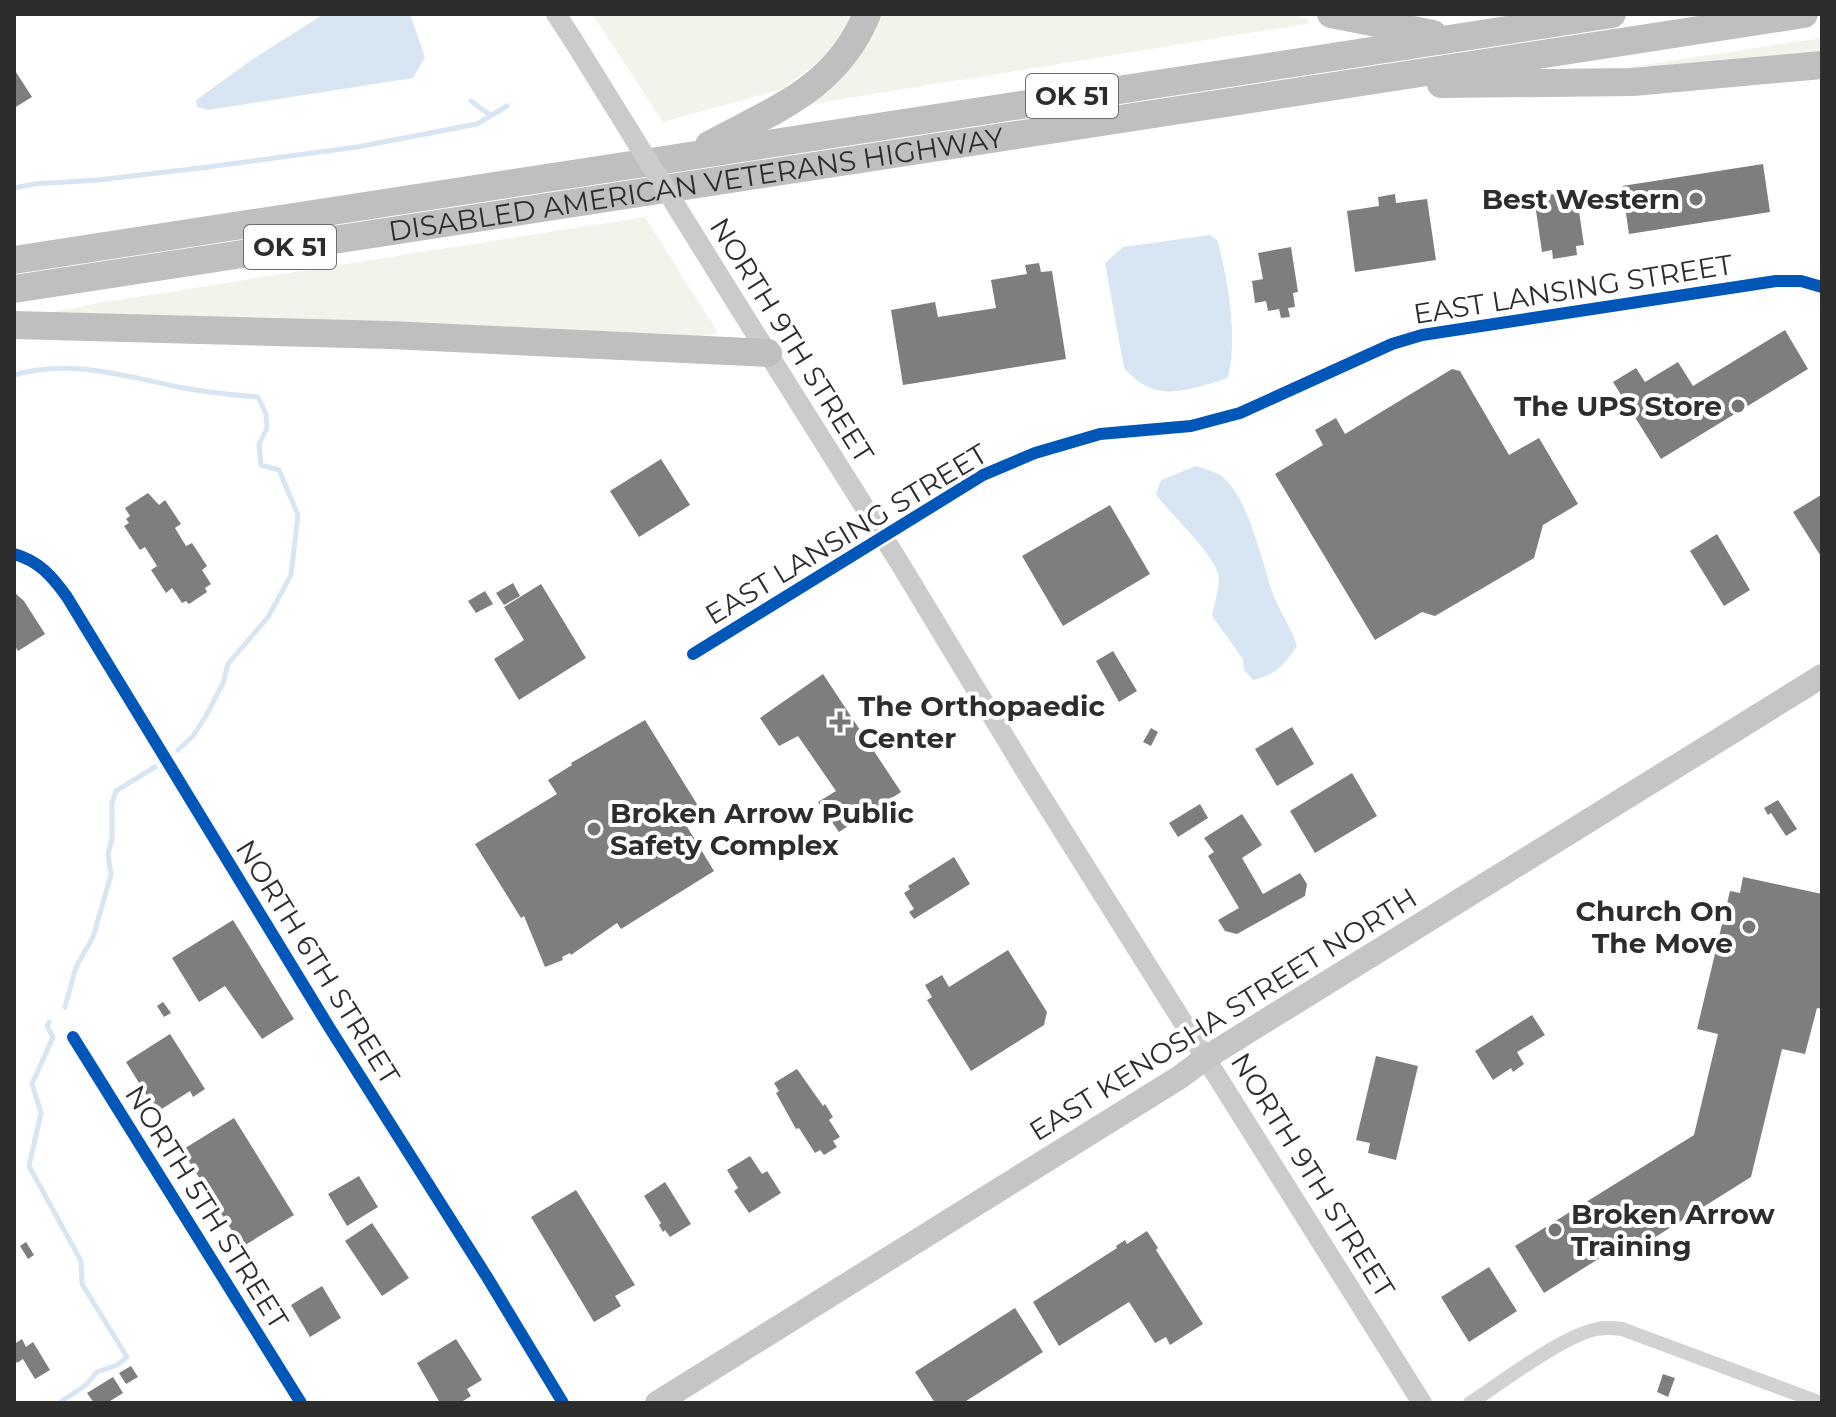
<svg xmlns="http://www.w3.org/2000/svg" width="1836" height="1417" font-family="Montserrat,sans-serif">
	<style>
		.green { fill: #f0f4eb }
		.water { fill: #d7e6f2 }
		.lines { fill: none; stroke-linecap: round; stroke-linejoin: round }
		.stream { stroke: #d7e6f2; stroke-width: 5 }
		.building { fill: #7e7e7e }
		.street { stroke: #d2d2d2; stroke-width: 14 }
		.secondary { stroke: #cbcbcb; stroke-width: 20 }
		.primary { stroke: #c5c5c5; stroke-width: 24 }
		.highway { stroke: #bfbfbf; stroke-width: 28 }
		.secondary-bridge { stroke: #cbcbcb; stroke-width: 20 }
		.cycleway-casing { stroke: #fff; stroke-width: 17 }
		.cycleway { stroke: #0057b8; stroke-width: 12 }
		.poi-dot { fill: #767676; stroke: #fff; stroke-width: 3 }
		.labels { text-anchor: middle; stroke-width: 8; stroke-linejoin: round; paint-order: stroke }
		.shield { fill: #fff; stroke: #6c6c6c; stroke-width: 2 }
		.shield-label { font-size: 26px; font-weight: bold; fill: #2d2d2d }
		.street-label { font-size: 28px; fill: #2d2d2d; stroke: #fff }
		.poi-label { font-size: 28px; font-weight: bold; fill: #2d2d2d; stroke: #fff; text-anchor: end }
	</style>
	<rect width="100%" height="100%" fill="#fff"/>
	<g class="green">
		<path d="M592 14H851L848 27 819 61 782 89 663 122Z"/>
		<path d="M875 14H1287L1305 18 1311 23 794 107Z"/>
		<path d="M1822 38V52L1636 73 1630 67Z"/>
		<path d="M645 217 718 333 701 336 50 313 99 303Z"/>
	</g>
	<g class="water">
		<path d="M324 14H410L425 57 413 78 208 110 197 107 196 100 253 59Z"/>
		<path d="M1210 235 1218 241C1228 284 1238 335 1228 378 1188 390 1156 405 1124 368L1105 263 1123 247Z"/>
		<path d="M1196 466C1204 469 1213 471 1220 475 1248 494 1262 563 1273 594 1280 612 1291 627 1297 646 1285 664 1275 676 1253 680L1244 670 1243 659 1212 616C1214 604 1219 591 1219 579 1218 556 1171 516 1156 494L1161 480Z"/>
	</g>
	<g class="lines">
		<g class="stream">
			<path d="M471 101 490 115"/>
			<path d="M14 188 34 184 98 180 208 167 357 147 477 124 507 106"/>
			<path d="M14 375C70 359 123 375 178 387 205 392 231 395 258 397L266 414 267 428 259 444 261 465 279 470 298 515 291 575 268 617 228 664 223 683 206 716 193 736 178 750"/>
			<path d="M65 1007 76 967 93 937 111 875 108 854 112 839V803L116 791 155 767"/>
			<path d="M49 1022 47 1026 53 1037 32 1084 41 1113 29 1166 81 1261 82 1284 127 1357 117 1365 97 1372 86 1385 59 1403"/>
		</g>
	</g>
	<g class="building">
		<path d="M14 69 32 97 14 108Z"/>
		<path d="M1763 164 1770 212 1629 234 1622 186Z"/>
		<path d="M1576 191 1584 245 1576 246 1577 255 1553 259 1552 250 1542 252 1534 197Z"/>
		<path d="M1395 194 1396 203 1427 199 1436 260 1355 272 1347 211 1379 206 1378 197Z"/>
		<path d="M1291 247 1298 292 1293 293 1295 307 1288 308 1290 317 1281 318 1279 309 1268 311 1266 301 1255 303 1252 281 1263 279 1258 253Z"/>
		<path d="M1039 263 1041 272 1052 271 1066 359 903 385 891 310 935 302 938 317 996 308 991 280 1027 274 1025 265Z"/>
		<path d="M1785 330 1808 369 1661 459 1613 382 1636 368 1645 382 1678 362 1693 386Z"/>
		<path d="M1452 369 1460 371 1509 455 1539 438 1578 504 1543 525 1534 558 1435 616 1422 612 1375 640 1275 474 1323 445 1315 430 1336 418 1345 434Z"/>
		<path d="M661 459 690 505 639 537 610 491Z"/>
		<path d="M148 493 159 505 165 500 181 524 175 528 186 546 192 543 207 566 202 570 211 584 205 588 207 592 189 604 186 601 182 603 172 588 166 593 151 570 157 566 145 547 140 550 124 526 129 523 126 519 130 516 125 508Z"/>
		<path d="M1821 495 1822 497V558L1793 512Z"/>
		<path d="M1110 505 1150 574 1063 626 1022 556Z"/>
		<path d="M1717 534 1750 590 1724 606 1690 551Z"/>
		<path d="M513 583 520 596 504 605 496 593Z"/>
		<path d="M541 584 586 658 519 700 494 659 524 640 504 607Z"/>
		<path d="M485 591 493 604 476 613 468 601Z"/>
		<path d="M14 592 24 601 45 634 18 651 14 645Z"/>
		<path d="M1113 651 1137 691 1119 702 1096 661Z"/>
		<path d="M823 674 901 792 839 832 818 802 836 791 798 736 779 746 760 718Z"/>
		<path d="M645 720 700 809 690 814 686 807 678 812 714 871 621 929 617 923 571 955 570 953 562 957 563 960 545 967 524 916 521 918 475 844 557 794 548 780 572 765 571 763Z"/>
		<path d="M1292 727 1314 764 1277 786 1255 749Z"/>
		<path d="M1151 728 1158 732 1151 746 1143 742Z"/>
		<path d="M1352 773 1377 816 1315 853 1290 811Z"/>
		<path d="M1778 800 1797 829 1786 836 1771 813 1768 815 1764 808Z"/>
		<path d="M1200 804 1208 818 1178 837 1169 823Z"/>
		<path d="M1242 814 1262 845 1242 858 1263 894 1300 873 1307 884 1305 896 1237 934 1225 931 1218 920 1239 908 1208 856 1214 852 1204 838Z"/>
		<path d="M954 857 970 884 914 919 909 912 914 909 904 893 910 889 908 886Z"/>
		<path d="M1743 877 1822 894V1009L1817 1008 1805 1054 1782 1049 1751 1177 1641 1246 1635 1236 1544 1293 1515 1246 1694 1135 1718 1034 1697 1029 1730 891 1740 893Z"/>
		<path d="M233 920 294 1019 262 1039 225 986 199 1002 172 958Z"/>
		<path d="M1008 950 1047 1012 1044 1025 971 1071 927 1000 932 997 925 985 942 975 949 987Z"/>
		<path d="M163 1002 171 1013 164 1017 157 1006Z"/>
		<path d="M1532 1015 1545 1035 1517 1052 1524 1064 1513 1072 1511 1068 1493 1080 1475 1051Z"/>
		<path d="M170 1034 205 1089 193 1097 190 1091 157 1112 126 1062Z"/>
		<path d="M1376 1056 1418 1066 1396 1160 1368 1153 1370 1143 1356 1140Z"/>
		<path d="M797 1069 823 1106 825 1104 833 1117 829 1120 840 1137 833 1141 837 1147 824 1155 820 1150 815 1153 799 1128 796 1129 776 1093 779 1091 774 1083Z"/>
		<path d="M234 1118 294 1215 242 1247 182 1150Z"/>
		<path d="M750 1156 762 1174 767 1171 781 1193 749 1213 734 1191 738 1188 727 1170Z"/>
		<path d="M359 1176 378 1207 347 1226 328 1194Z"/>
		<path d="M665 1182 691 1224 670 1237 665 1230 663 1232 659 1225 661 1223 644 1196Z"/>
		<path d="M576 1190 635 1285 615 1296 621 1306 594 1322 531 1217Z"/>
		<path d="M372 1223 409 1278 382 1296 345 1241Z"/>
		<path d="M1147 1231 1158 1248 1156 1250 1203 1324 1170 1345 1166 1337 1155 1343 1129 1302 1059 1346 1033 1302 1117 1248 1116 1246 1125 1240 1127 1244Z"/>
		<path d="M26 1242 34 1255 28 1259 20 1246Z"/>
		<path d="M1489 1267 1517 1311 1469 1342 1441 1297Z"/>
		<path d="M322 1286 341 1318 310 1337 291 1305Z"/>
		<path d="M1015 1308 1043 1352 963 1403H935L915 1372Z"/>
		<path d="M22 1339 26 1347 33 1342 50 1370 35 1379 23 1359 17 1363 14 1359V1344Z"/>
		<path d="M456 1339 482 1380 467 1389 471 1396 460 1403H440L417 1363Z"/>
		<path d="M131 1366 138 1377 126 1384 119 1373Z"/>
		<path d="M1663 1374 1675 1378 1668 1397 1657 1392Z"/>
		<path d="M113 1377 123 1393 107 1403H94L87 1393Z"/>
	</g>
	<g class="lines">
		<g class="street">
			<path d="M14 554C39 561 52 576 67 597L329 1027 487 1277 563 1403"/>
			<path d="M693 654 983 475 1035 453 1100 434 1191 426 1240 413 1392 344 1422 335 1776 281H1801L1822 287"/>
			<path d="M73 1037 301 1403"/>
			<path d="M1470 1403C1501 1383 1562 1336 1597 1329 1605 1327 1614 1328 1622 1329L1821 1403"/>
		</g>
		<g class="secondary">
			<path d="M556 14 573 40"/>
			<path d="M740 309 899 562 1026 772 1422 1403"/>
		</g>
		<path class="primary" d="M657 1403 1180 1077 1207 1057 1822 676"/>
		<g class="highway">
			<path d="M1331 14 1433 34"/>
			<path d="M1441 84 1633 82 1822 65"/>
			<path d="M709 145C775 109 836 89 867 14"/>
			<path d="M14 260 1612 14"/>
			<path id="s1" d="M14 289 1804 14"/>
			<path d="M14 325 390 335 768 353"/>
		</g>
		<path class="secondary-bridge" d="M573 40 740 309"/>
		<defs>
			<g id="cycleway">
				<path d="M14 554C39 561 52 576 67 597L329 1027 487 1277 563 1403"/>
				<path d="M693 654 983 475 1035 453 1100 434 1191 426 1240 413 1392 344 1422 335 1776 281H1801L1822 287"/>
				<path d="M73 1037 301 1403"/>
			</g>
		</defs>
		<use href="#cycleway" class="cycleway-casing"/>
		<use href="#cycleway" class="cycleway"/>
	</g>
	<g class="poi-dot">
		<circle cx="1696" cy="199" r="8"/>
		<circle cx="1738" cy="406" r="8"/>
		<path d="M836 710h8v8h8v8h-8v8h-8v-8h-8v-8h8z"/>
		<circle cx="594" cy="829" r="8"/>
		<circle cx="1749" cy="927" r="8"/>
		<circle cx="1555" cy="1230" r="8"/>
	</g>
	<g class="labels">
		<g class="shield">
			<rect x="1026" y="74" width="92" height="44" rx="6"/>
			<rect x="244" y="225" width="92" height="44" rx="6"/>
		</g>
		<g class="shield-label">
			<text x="1072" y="105">OK 51</text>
			<text x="290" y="256">OK 51</text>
		</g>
		<g class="street-label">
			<text dy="10" stroke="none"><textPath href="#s1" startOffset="690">DISABLED AMERICAN VETERANS HIGHWAY</textPath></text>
			<text transform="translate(1573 289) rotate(-9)" y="10">EAST LANSING STREET</text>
			<text transform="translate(792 340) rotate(58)" y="10">NORTH 9TH STREET</text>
			<text transform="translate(846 534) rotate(-31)" y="10">EAST LANSING STREET</text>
			<text transform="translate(318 962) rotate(58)" y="10">NORTH 6TH STREET</text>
			<text transform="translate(1223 1014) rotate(-32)" y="10">EAST KENOSHA STREET NORTH</text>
			<text transform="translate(1313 1175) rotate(58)" y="10">NORTH 9TH STREET</text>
			<text transform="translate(207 1207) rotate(58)" y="10">NORTH 5TH STREET</text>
		</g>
		<g class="poi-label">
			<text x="1680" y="209">Best Western</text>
			<text x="1722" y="416">The UPS Store</text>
			<text x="858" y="716" text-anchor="start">The Orthopaedic<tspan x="858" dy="32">Center</tspan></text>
			<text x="610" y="823" text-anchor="start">Broken Arrow Public<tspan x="610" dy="32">Safety Complex</tspan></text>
			<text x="1733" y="921">Church On<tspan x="1733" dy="32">The Move</tspan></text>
			<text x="1571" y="1224" text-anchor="start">Broken Arrow<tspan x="1571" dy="32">Training</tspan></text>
		</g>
	</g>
	<rect width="1836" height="1417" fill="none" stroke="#2d2d2d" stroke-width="32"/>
</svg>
